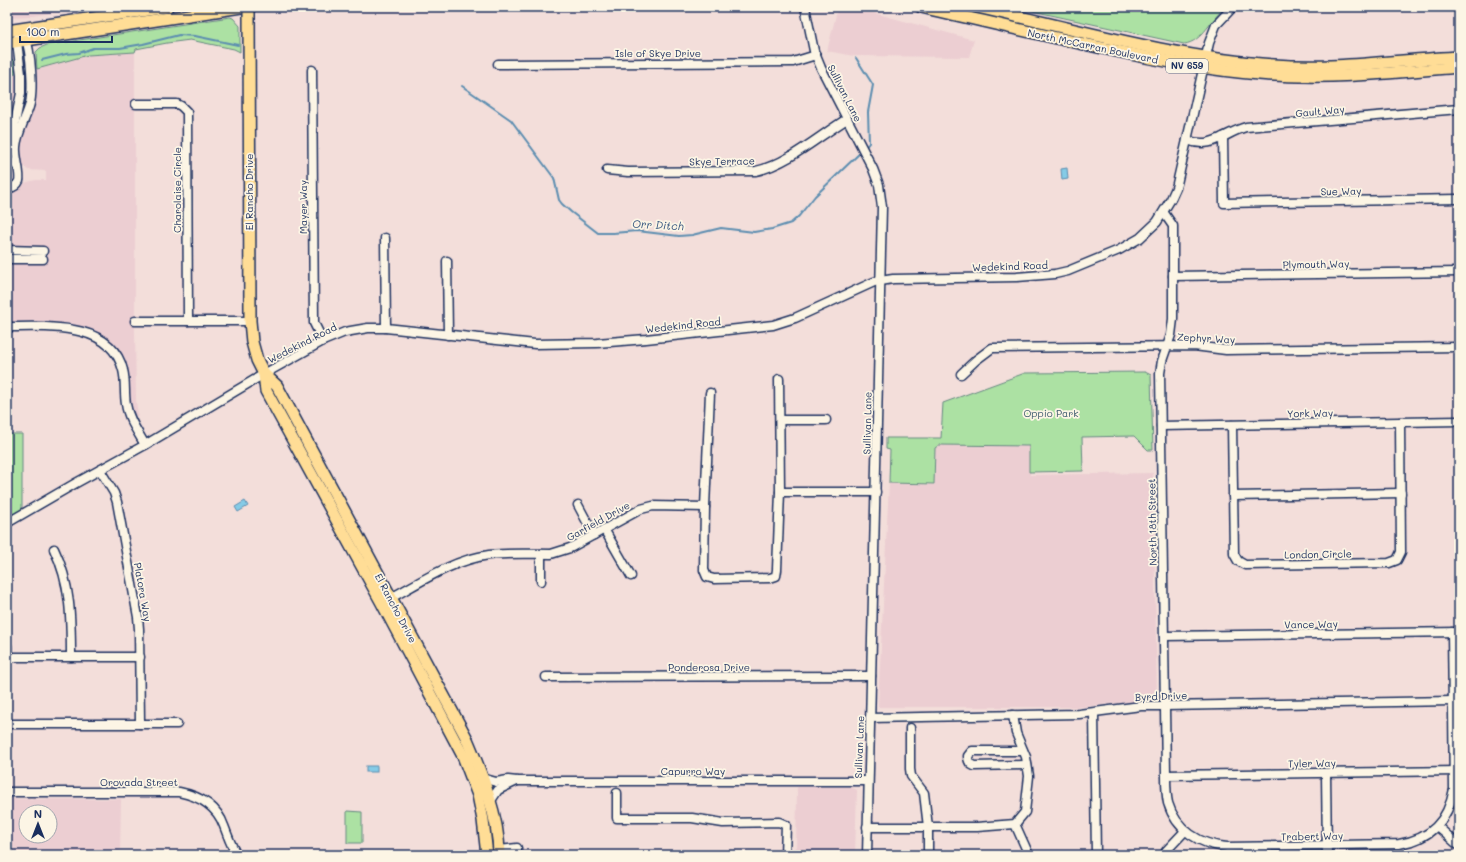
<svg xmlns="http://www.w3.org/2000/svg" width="1466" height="862" font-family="Mali,sans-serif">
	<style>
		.built { fill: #ecced2; fill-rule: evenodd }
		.green { fill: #ace1a3; stroke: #648880 }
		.water { fill: #85cbe6; stroke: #5b8db0 }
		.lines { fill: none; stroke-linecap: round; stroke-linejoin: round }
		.stream { stroke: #5b8db0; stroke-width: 2 }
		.minor-casing { stroke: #1b2f5e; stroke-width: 11 }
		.major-casing { stroke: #1b2f5e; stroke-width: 14 }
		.minor { stroke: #fcf5e5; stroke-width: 8 }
		.major { stroke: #ffdd96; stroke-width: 11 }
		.labels { text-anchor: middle; stroke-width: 3.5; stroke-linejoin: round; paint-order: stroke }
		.shield { fill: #fcf5e5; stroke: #5e6a86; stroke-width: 1 }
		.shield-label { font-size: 9px; font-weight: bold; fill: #1b2f5e }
		.street-label { font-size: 10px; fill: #1b2f5e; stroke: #fcf5e5 }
		.park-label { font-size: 10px; fill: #3f5c6f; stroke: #fcf5e5 }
		.water-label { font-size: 11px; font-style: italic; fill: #365680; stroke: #fcf5e5 }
	</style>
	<rect width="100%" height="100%" fill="#f3deda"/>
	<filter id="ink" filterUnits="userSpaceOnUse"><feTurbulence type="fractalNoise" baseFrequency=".025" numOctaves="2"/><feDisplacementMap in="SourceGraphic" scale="8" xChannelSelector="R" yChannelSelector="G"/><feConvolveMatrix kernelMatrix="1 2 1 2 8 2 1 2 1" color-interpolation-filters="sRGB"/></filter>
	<g filter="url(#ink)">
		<g class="built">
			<path d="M7 7H88L33 16 7 17Z"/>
			<path d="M838 7H852L974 40 969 57 854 56 827 51Z"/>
			<path d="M135 52V329L136 400 138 415 135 417 130 400 129 378 127 368 119 352 107 339 98 333 82 327 45 323 7 322V196L12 190 27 182 36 180H46V171L28 170 23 166 20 160 19 140 29 118 36 98 37 83 35 69 88 55Z"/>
			<path d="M17 73V96L7 148V76Z"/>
			<path d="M939 445 1029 446 1030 475 1153 473 1157 699 1082 707H878L889 483 934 485 935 448Z"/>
			<path d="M797 787H851L857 790 855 855H796Z"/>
			<path d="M7 799H121L120 855H7ZM26 812H50V836H26Z"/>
		</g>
		<g class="green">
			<path d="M1014 7H1226C1211 18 1203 42 1184 44Z"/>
			<path d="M230 17 233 18 240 26V52L234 49 190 40 167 43 136 49 135 52 88 55 37 69 36 52 40 48 47 45Z"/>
			<path d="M7 55 13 60 15 74 7 76Z"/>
			<path d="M1145 372 1151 375 1153 450H1148L1134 436 1082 437 1083 471 1029 472V446L939 445 935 448 934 484 889 483 890 450 886 449V438H941L943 403 1025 373Z"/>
			<path d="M7 434H22V509L7 518Z"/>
			<path d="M347 811 362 812V843H347Z"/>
		</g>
		<g class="water">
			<path d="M1067 168 1068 179 1062 180 1061 169Z"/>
			<path d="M245 501 248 506 238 512 235 507Z"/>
			<rect x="366" y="766" width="11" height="6"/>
		</g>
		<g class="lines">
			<g class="stream">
				<path d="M856 58 873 85 868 112 869 143 865 148"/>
				<path d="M42 60 66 54 79 53 93 48H120L143 44 179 35 195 36 238 45"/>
				<path d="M7 69 9 68"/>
				<path d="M462 86 511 120 554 178 559 200 562 204 571 212 598 233H613L637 231 679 236 692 235 721 228 754 232 772 229 791 223 799 216 815 196 862 151"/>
			</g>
			<defs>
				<g id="minor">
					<path d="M805 7 814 51 821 68 873 169 879 185 882 207 867 855"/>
					<path d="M498 64 793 62 816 55"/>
					<path d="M312 70 314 323 323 341"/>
					<path d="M136 104H177L181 106 187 112 188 321"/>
					<path d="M1223 137 1224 203 1459 199"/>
					<path d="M1187 140C1212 150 1224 133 1246 127L1459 109"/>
					<path d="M7 154 11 142 21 93V74L17 42 20 29"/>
					<path d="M7 161 15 164 18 168"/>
					<path d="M607 170 628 172 756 171C788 164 819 136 847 119"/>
					<path d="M7 189C12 188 17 186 19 181 21 174 15 157 16 147 17 133 25 120 29 107 34 92 31 51 25 36"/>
					<path d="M1164 213 1173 226V319L1171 335 1162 361 1160 373 1166 775C1166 785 1166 794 1168 803 1176 830 1200 845 1227 847L1399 844C1431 839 1448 821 1454 789L1452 632"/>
					<path d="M385 238 386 328"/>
					<path d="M7 250 43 251"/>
					<path d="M7 259H43"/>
					<path d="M447 261 448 335"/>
					<path d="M1173 276 1459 272"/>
					<path d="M135 321H250"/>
					<path d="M7 327C46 327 111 321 123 370 126 381 124 393 126 404 128 419 138 432 145 445"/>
					<path d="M961 374 976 360 992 348 1194 346 1226 350 1459 347"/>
					<path d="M710 393 705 507 704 570 707 577 714 579 770 578 776 576 777 570 780 492 779 379"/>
					<path d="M780 420H826"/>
					<path d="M1232 425 1234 554 1238 561 1245 565 1389 563 1397 560 1401 552 1400 422"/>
					<path d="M1161 426 1459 421"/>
					<path d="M100 470 114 493 117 502 138 617 139 629 140 724"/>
					<path d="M780 492H876"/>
					<path d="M1233 496 1401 493"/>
					<path d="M578 505 594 535"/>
					<path d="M7 523 76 483 145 445 264 374 323 341 345 332 368 328H386L535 344 597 343 646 339 773 325 795 318 874 282 893 279 1017 277 1055 274 1068 271 1119 250 1140 238 1157 222 1171 199 1176 188 1187 140 1209 43 1216 25 1233 7"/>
					<path d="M604 529 631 576"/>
					<path d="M54 549C71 584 71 619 71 657"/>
					<path d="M541 554V581"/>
					<path d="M391 598C422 581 453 560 489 555 509 553 530 554 551 554L570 548 641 509 653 506 705 507"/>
					<path d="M1164 636 1459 632"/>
					<path d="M7 646V657"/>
					<path d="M7 657H140"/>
					<path d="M546 677 871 676"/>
					<path d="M1094 713 1096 855"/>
					<path d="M870 718 1079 714 1141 706H1165L1453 701"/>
					<path d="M7 724H177"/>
					<path d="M910 728V769L911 776 924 793 928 827V855"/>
					<path d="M1023 751H972L968 756C968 761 969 764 974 766L1027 765"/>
					<path d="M1326 773 1327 855"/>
					<path d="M1166 775 1458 771"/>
					<path d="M482 778 496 782 508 780 517 781H868"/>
					<path d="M7 792H179C199 796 217 806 224 826 228 836 231 846 237 855"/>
					<path d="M617 793V818H692L723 823 779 822 786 825 785 855"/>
					<path d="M490 802 498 790 517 781"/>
					<path d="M1015 824 1029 855"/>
					<path d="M1437 826 1458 845"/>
					<path d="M867 827H977L1015 824 1025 812 1029 776 1026 757 1016 733 1013 715"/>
					<path d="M499 850 517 848V855"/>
					<path d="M1166 851 1185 831"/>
				</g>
				<g id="major">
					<path d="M249 7 250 321 252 342 257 360 264 374 277 386 466 737C481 772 499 816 499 855"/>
					<path d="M921 7C983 21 1045 36 1107 49 1158 60 1208 70 1259 74 1326 80 1392 73 1459 67"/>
					<path d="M977 7C1075 29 1174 58 1274 65 1336 70 1397 60 1459 57"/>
					<path d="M7 31 167 7"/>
					<path d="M7 43 241 7"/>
					<path d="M264 374 266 391 382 603 463 756 478 795 483 820 487 855"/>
				</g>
			</defs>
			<use href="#minor" class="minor-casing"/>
			<use href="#major" class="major-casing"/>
			<use href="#minor" class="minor"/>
			<use href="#major" class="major"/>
		</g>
	</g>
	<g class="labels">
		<rect class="shield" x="1166" y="59" width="42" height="14" rx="3"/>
		<g class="shield-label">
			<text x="1187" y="69">NV 659</text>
		</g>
		<g class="street-label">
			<text transform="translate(1093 46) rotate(12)" y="4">North McCarran Boulevard</text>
			<text x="658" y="57">Isle of Skye Drive</text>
			<text transform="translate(845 93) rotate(63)" y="4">Sullivan Lane</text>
			<text transform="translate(1320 111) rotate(-5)" y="4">Gault Way</text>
			<text transform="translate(722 161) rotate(-1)" y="4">Skye Terrace</text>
			<text transform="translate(177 190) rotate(-90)" y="4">Charolaise Circle</text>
			<text transform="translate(1341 191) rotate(-1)" y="4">Sue Way</text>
			<text transform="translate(249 192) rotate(-90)" y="4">El Rancho Drive</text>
			<text transform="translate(303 207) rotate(-90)" y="4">Mayer Way</text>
			<text transform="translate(1316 264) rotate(-1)" y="4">Plymouth Way</text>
			<text transform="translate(1010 266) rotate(-2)" y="4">Wedekind Road</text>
			<text transform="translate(683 325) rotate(-6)" y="4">Wedekind Road</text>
			<text transform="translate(1206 338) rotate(3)" y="4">Zephyr Way</text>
			<text transform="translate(302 343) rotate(-27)" y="4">Wedekind Road</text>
			<text transform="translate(1310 413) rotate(-1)" y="4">York Way</text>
			<text transform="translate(867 423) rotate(-89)" y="4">Sullivan Lane</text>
			<text transform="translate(598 521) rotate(-29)" y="4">Garfield Drive</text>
			<text transform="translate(1152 522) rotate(-91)" y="4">North 18th Street</text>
			<text transform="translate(1318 554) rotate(-1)" y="4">London Circle</text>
			<text transform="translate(143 592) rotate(80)" y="4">Platora Way</text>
			<text transform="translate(396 608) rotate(62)" y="4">El Rancho Drive</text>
			<text transform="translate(1311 624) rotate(-1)" y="4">Vance Way</text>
			<text x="709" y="671">Ponderosa Drive</text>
			<text transform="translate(1161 696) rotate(-2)" y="4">Byrd Drive</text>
			<text transform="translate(859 747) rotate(-88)" y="4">Sullivan Lane</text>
			<text transform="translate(1312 763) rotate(-1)" y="4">Tyler Way</text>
			<text x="693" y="775">Capurro Way</text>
			<text x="139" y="786">Orovada Street</text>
			<text transform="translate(1312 836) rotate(-1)" y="4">Trabert Way</text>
		</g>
		<g class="park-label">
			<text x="1051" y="417">Oppio Park</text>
		</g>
		<g class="water-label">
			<text transform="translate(658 225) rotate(3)" y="4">Orr Ditch</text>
		</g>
	</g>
	<rect width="1466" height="862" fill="none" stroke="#fcf5e5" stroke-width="24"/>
	<rect x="12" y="12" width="1442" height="838" fill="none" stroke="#1b2f5e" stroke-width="1.5" filter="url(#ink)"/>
	<g transform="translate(38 824)"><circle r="19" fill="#fcf5e5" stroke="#a2a6af"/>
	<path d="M0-3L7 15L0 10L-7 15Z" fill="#1b2f5e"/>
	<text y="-6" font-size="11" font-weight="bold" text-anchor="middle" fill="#1b2f5e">N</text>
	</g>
	<path d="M20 36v6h92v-6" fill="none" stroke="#1b2f5e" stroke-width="2"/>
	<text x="26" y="36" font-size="12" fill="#1b2f5e" stroke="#fcf5e5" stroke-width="3" paint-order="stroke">100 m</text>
</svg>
